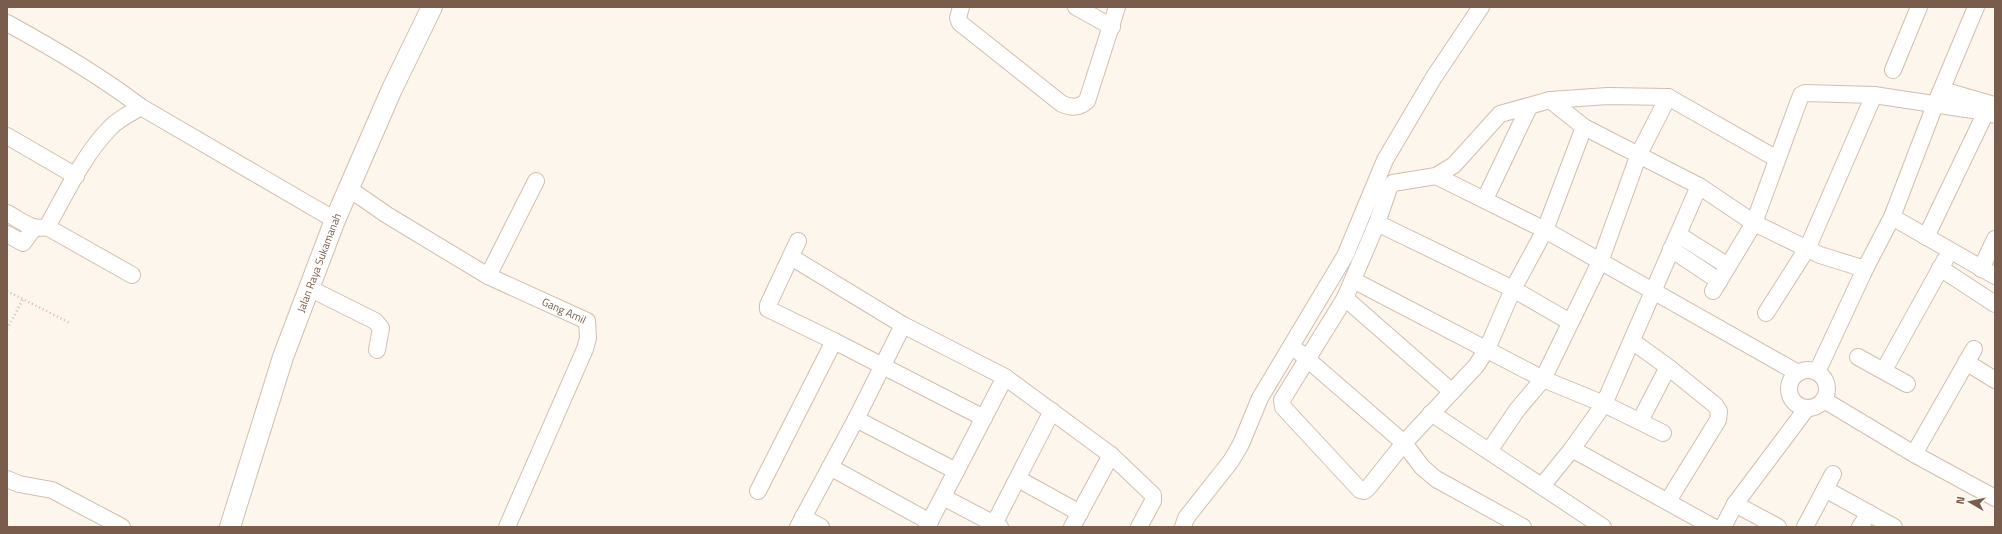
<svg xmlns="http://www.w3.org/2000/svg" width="2002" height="534" font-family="'Titillium Web',sans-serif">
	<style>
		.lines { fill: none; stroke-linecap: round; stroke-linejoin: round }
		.minor-casing { stroke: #d1beb0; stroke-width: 18 }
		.tertiary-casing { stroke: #d1beb0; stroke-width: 22 }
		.path { stroke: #d9b8a5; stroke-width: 2.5; stroke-dasharray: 1 3; stroke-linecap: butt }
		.minor { stroke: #fff; stroke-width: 16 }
		.tertiary { stroke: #fff; stroke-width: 20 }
		.labels { text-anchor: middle; stroke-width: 4; stroke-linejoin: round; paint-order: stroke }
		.street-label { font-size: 11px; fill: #7a5c4d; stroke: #fffaf3 }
	</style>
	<rect width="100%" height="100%" fill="#fdf6ec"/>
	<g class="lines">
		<defs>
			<g id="minor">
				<path d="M961 7 958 18 960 23 1062 104C1072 108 1079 108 1087 101L1117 7"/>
				<path d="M1076 7 1112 27"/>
				<path d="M7 23C53 48 99 75 141 107L335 220"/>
				<path d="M1893 70 1919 7"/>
				<path d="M1942 90 1994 105"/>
				<path d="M1550 100 1584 127 1699 186 1754 223 1820 255 1865 269"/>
				<path d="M1584 127 1545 230 1513 289 1487 349 1476 366 1404 443 1368 488 1364 491 1360 490 1283 407 1282 400 1345 298 1377 223 1389 188 1393 183 1436 176 1454 165 1500 114 1550 100 1608 96 1668 97 1777 159"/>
				<path d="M7 136 76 176"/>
				<path d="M1436 176 1545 230 1798 373"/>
				<path id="s1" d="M348 188 387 215 488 276 587 321 588 338 585 349 507 527"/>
				<path d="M1485 199 1529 107"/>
				<path d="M7 213C20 220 32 231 47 227 65 195 84 154 110 128 118 119 131 113 141 107"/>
				<path d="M1892 217 1995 276"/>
				<path d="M1377 223 1513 289 1570 322"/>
				<path d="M47 227 132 275"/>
				<path d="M7 234 23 243 34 228"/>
				<path d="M1679 235 1728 266"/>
				<path d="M1926 237 1986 112"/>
				<path d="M798 241 768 305V309L834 341 984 418"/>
				<path d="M1671 249 1719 281"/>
				<path d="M791 257 903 325 1005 377 1111 455 1153 495V501L1139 527"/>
				<path d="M1940 268 1995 304"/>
				<path d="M1981 269 1995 239"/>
				<path d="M488 276 536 181"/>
				<path d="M1353 280 1543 379 1604 404 1663 433"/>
				<path d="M309 288 375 321 381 328 377 350"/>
				<path d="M1713 291 1754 223 1801 95 1805 93 1874 95 1986 112 1995 115"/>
				<path d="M1345 298 1451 391"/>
				<path d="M1766 313 1808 247 1874 95"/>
				<path d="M1632 341 1668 367 1715 405 1719 411 1718 420 1668 501"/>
				<path d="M1299 352 1404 443 1422 467 1436 479 1523 527"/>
				<path d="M1858 357 1907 384"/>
				<path d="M1966 362 1995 380"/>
				<circle cx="1808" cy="389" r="19"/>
				<path d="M1884 370 1945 260"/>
				<path d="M1817 372 1865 269 1892 217 1935 105 1976 7"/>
				<path d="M1824 400 1914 454 1995 498"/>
				<path d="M1431 413 1603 527"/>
				<path d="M856 419 956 471"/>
				<path d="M1640 421 1668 367"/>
				<path d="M1572 449 1713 527"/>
				<path d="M1489 451 1517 410 1543 379 1600 262 1639 154 1668 97"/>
				<path d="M1914 454 1974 349"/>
				<path d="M830 467 930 522"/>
				<path d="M7 479 19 484 52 490 122 527"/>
				<path d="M1018 479 1080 513"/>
				<path d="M1542 486 1572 449 1604 404 1699 186"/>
				<path d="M1825 489 1894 527"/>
				<path d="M758 491 834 341"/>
				<path d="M943 497 1000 527"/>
				<path d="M1735 504 1778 527"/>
				<path d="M803 517 821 527"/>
				<path d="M994 524 1052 411"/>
				<path d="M798 527 856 419 903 325"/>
				<path d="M927 527 1005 377"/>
				<path d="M1072 527 1111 455"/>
				<path d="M1183 527 1186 518 1231 461 1241 444 1260 398 1345 256 1385 160 1434 77 1481 7"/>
				<path d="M1723 527 1735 504 1807 408"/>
				<path d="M1805 527 1833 474"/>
				<path d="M1860 527 1869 513"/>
			</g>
			<g id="tertiary">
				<path id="s2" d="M230 527 283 357 335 220 392 89 432 7"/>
			</g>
		</defs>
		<use href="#minor" class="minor-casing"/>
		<use href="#tertiary" class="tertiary-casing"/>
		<g class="path">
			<path d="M7 291 70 323"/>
			<path d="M7 329 23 299"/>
		</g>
		<use href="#minor" class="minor"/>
		<use href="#tertiary" class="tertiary"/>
	</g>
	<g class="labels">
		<g class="street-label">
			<text dy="4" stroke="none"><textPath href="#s2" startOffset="279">Jalan Raya Sukamanah</textPath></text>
			<text dy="4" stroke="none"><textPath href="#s1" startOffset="249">Gang Amil</textPath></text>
		</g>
	</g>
	<rect width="2002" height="534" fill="none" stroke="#7a5c4d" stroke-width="16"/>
	<g transform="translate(1970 502) rotate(279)" stroke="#fffaf3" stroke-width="3" paint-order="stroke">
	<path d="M0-3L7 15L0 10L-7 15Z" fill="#7a5c4d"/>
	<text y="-6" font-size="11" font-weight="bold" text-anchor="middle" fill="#7a5c4d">N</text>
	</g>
</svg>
